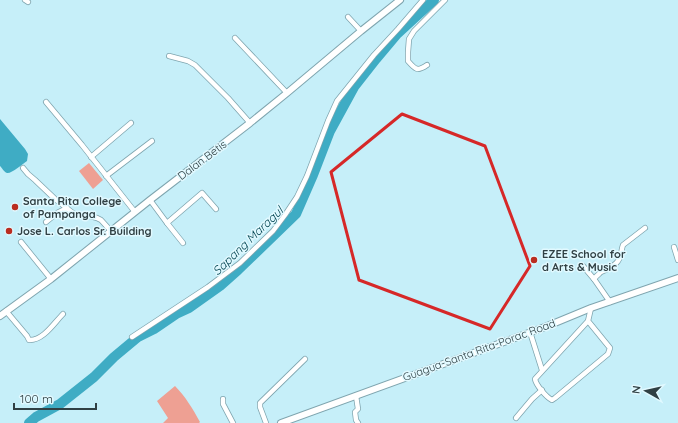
<svg xmlns="http://www.w3.org/2000/svg" width="678" height="423" font-family="Quicksand,sans-serif">
	<style>
		.green { fill: #eea093 }
		.water { fill: #3facc4 }
		.lines { fill: none; stroke-linecap: round; stroke-linejoin: round }
		.river { stroke: #3facc4; stroke-width: 10 }
		.street-casing { stroke: #7fa5af; stroke-width: 6 }
		.secondary-casing { stroke: #7fa5af; stroke-width: 8 }
		.street { stroke: #fff; stroke-width: 4.5 }
		.secondary { stroke: #fff; stroke-width: 6 }
		.marked { fill: none; stroke: #d62828; stroke-width: 3; stroke-linejoin: round }
		.poi-dot { fill: #ba2d20; stroke: #e1f9ff; stroke-width: 1.5 }
		.labels { text-anchor: middle; stroke-width: 3; stroke-linejoin: round; paint-order: stroke }
		.street-label { font-size: 11px; fill: #304044; stroke: #e1f9ff }
		.poi-label { font-size: 11px; font-weight: bold; fill: #304044; stroke: #e1f9ff; text-anchor: start }
		.water-label { font-size: 12px; font-style: italic; fill: #004451; stroke: #e1f9ff }
	</style>
	<rect width="100%" height="100%" fill="#c6eff9"/>
	<g class="green">
		<path d="M89 163 103 180 93 189 79 171Z"/>
		<path d="M175 386C185 396 193 409 200 422L199 423H163L168 418 157 401Z"/>
	</g>
	<path class="water" d="M0 119 25 149 28 154 27 161C23 164 11 174 7 173 4 172 2 168 0 166Z"/>
	<g class="lines">
		<path class="river" d="M29 423 36 417 60 404 94 377 114 357 138 337 154 329 176 314 189 308 220 286 238 270 296 214 313 175 330 131 354 87 376 59 397 34 434 0"/>
		<defs>
			<g id="street">
				<path d="M25 0 28 2"/>
				<path d="M348 17 361 31"/>
				<path d="M235 38 287 93"/>
				<path d="M169 56 188 61 195 65 228 98 250 123"/>
				<path d="M427 65C417 72 415 69 408 61V52L409 39 414 31 445 0"/>
				<path d="M46 102 82 145 135 212"/>
				<path d="M91 157 131 123"/>
				<path d="M23 168 28 174 35 180 55 199 73 213 76 215H86L97 218 101 220 111 231"/>
				<path d="M106 176 152 141"/>
				<path d="M150 200 167 223 202 193 216 209"/>
				<path d="M46 222 57 213 67 208"/>
				<path d="M167 223 183 243"/>
				<path d="M21 242 51 279"/>
				<path d="M674 247 678 260"/>
				<path d="M583 266 594 279 610 302"/>
				<path d="M594 279C596 276 599 274 601 272 607 269 614 267 618 261 622 256 621 250 623 245L645 228"/>
				<path d="M6 311 27 336 29 340C43 341 54 323 63 314"/>
				<path d="M588 321 610 348 608 354 555 398 552 400C546 397 536 385 535 379L588 321 591 308"/>
				<path d="M530 332 542 370"/>
				<path d="M132 337 208 287 240 263 273 231 285 215 297 197 307 176 328 121 337 101 374 55 398 29 423 0"/>
				<path d="M356 396 358 409 355 412 356 420 358 423"/>
				<path d="M223 399V404L233 423"/>
				<path d="M516 418 532 399 542 390"/>
				<path d="M266 423 260 407V403L305 359"/>
			</g>
			<g id="secondary">
				<path d="M0 316 51 279 150 200 250 123 287 93 361 31 400 0"/>
				<path d="M281 423 545 327 591 308 678 278"/>
			</g>
		</defs>
		<use href="#street" class="street-casing"/>
		<use href="#secondary" class="secondary-casing"/>
		<use href="#street" class="street"/>
		<use href="#secondary" class="secondary"/>
	</g>
	<path class="marked" d="M402 114 485 146 530 266 490 329 359 280 331 172Z"/>
	<g class="poi-dot">
		<circle cx="15" cy="207" r="4"/>
		<circle cx="9" cy="231" r="4"/>
		<circle cx="534" cy="260" r="4"/>
	</g>
	<g class="labels">
		<g class="street-label">
			<text transform="translate(202 160) rotate(-37)" y="4">Dalan Betis</text>
			<text transform="translate(479 350) rotate(-20)" y="4">Guagua-Santa Rita-Porac Road</text>
		</g>
		<g class="poi-label">
			<text x="23" y="205">Santa Rita College<tspan x="23" dy="13">of Pampanga</tspan></text>
			<text x="17" y="235">Jose L. Carlos Sr. Building</text>
			<text x="542" y="258">EZEE School for<tspan x="542" dy="13">d Arts &amp; Music</tspan></text>
		</g>
		<g class="water-label">
			<text transform="translate(248 241) rotate(-44)" y="4">Sapang Maragul</text>
		</g>
	</g>
	<g transform="translate(646 391) rotate(278)" stroke="#e1f9ff" stroke-width="3" paint-order="stroke">
	<path d="M0-3L7 15L0 10L-7 15Z" fill="#304044"/>
	<text y="-6" font-size="11" font-weight="bold" text-anchor="middle" fill="#304044">N</text>
	</g>
	<path d="M14 403v6h82v-6" fill="none" stroke="#304044" stroke-width="2"/>
	<text x="20" y="403" font-size="12" fill="#304044" stroke="#e1f9ff" stroke-width="3" paint-order="stroke">100 m</text>
</svg>
